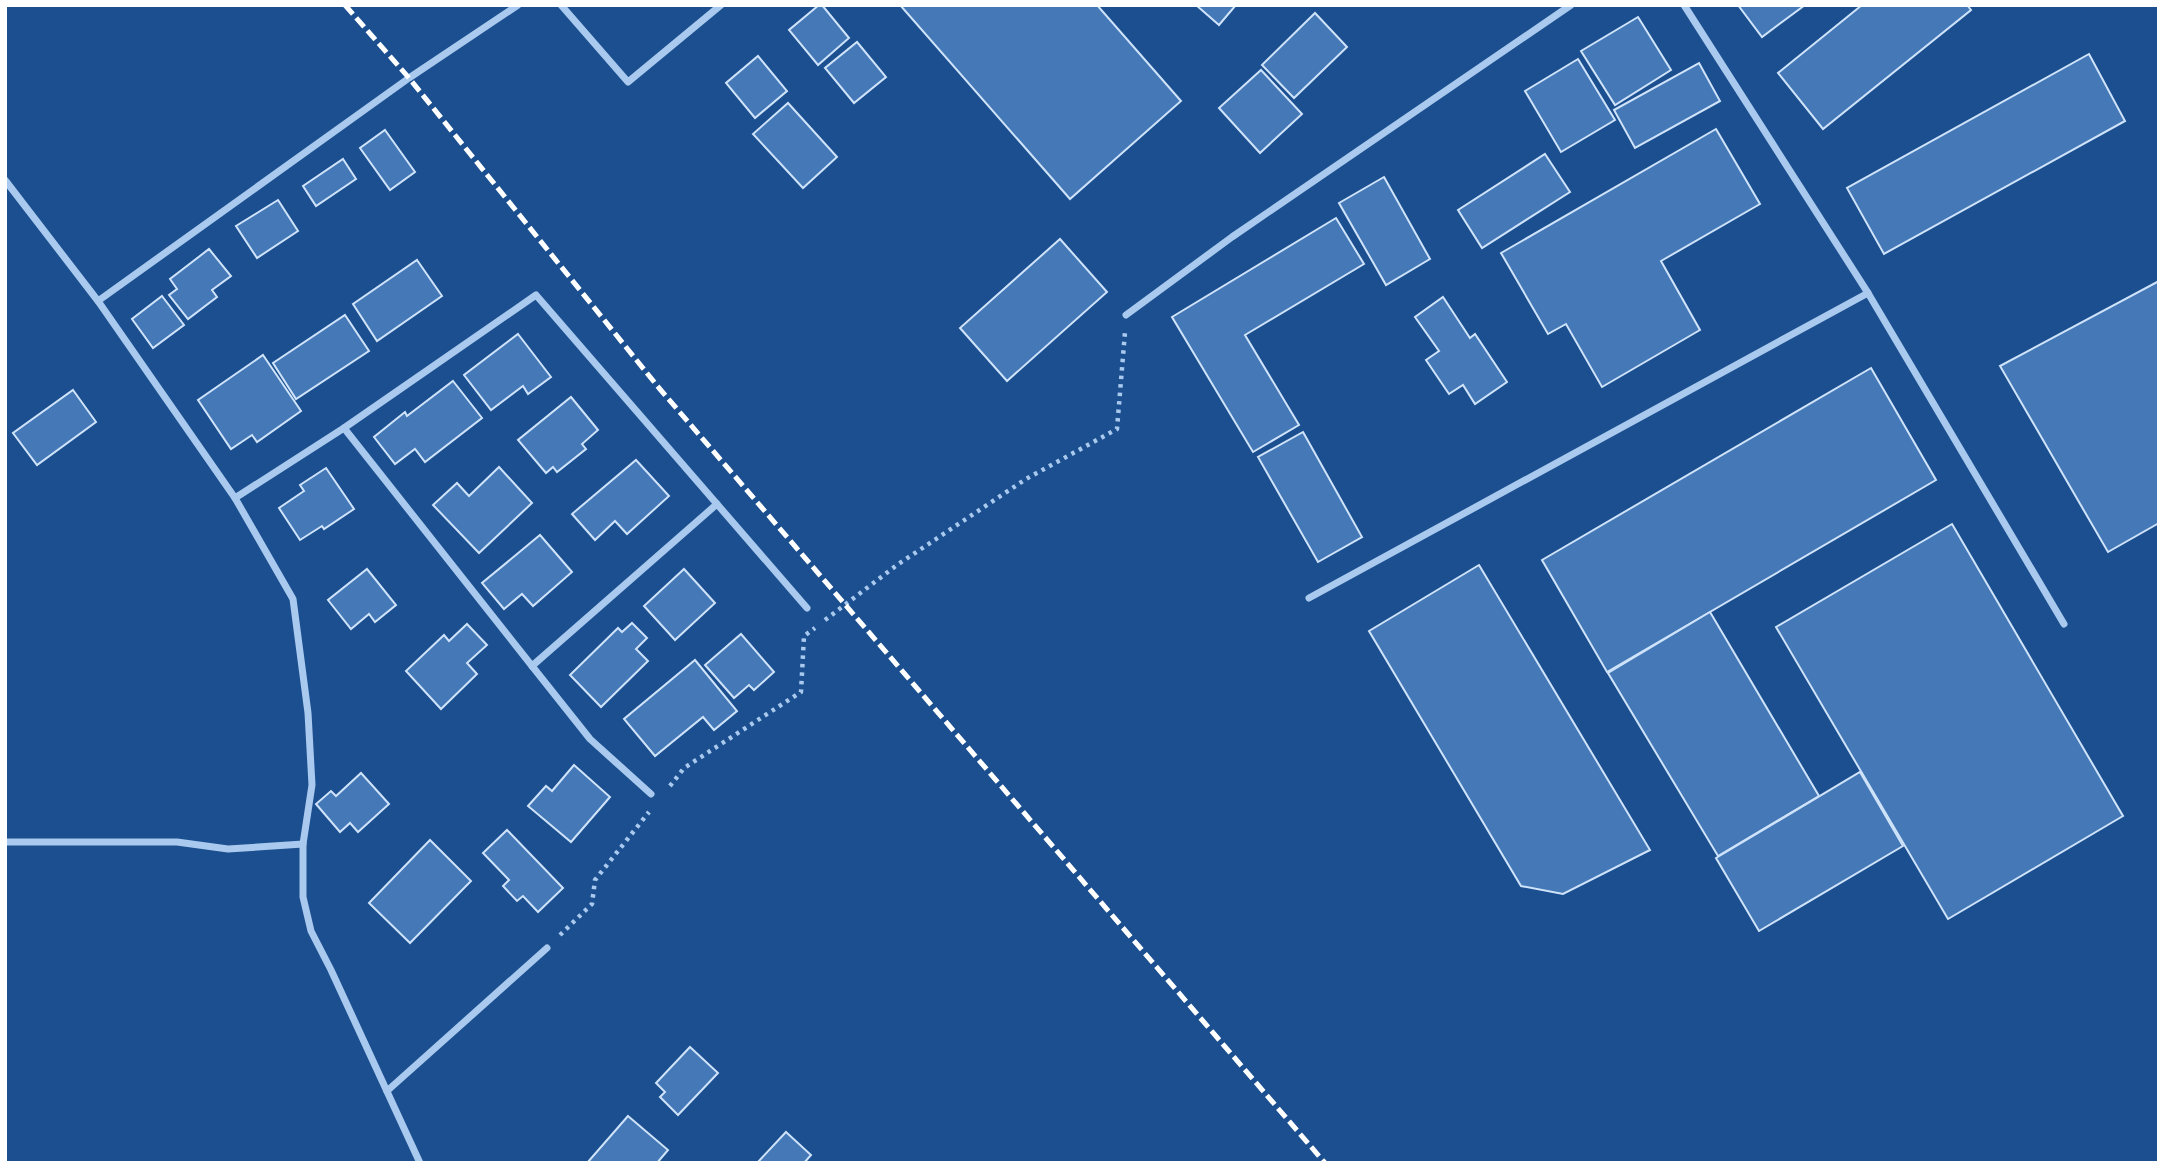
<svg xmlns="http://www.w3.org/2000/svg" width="2164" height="1168" font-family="'Source Sans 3',sans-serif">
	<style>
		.building { fill: #4478b7; stroke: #cfe3fa; stroke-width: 2 }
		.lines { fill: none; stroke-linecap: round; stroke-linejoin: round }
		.path { stroke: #a9c9ee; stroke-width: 4.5; stroke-dasharray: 3.5 5; stroke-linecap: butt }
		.minor { stroke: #a9c9ee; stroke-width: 7 }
		.rail { stroke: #fff; stroke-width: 5; stroke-dasharray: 12 5; stroke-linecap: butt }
	</style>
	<rect width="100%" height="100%" fill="#1b4f8f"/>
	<g class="building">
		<path d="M819 5H822L849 38 818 65 789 30Z"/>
		<path d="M900 5H1097L1181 101 1070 199Z"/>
		<path d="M1196 5H1236L1219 25Z"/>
		<path d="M1738 5H1805L1762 37Z"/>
		<path d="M1862 5H1967L1971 10 1823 129 1778 73Z"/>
		<path d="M1315 13 1347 47 1294 98 1262 65Z"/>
		<path d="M1638 17 1671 70 1615 105 1581 51Z"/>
		<path d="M857 42 886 77 854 103 825 68Z"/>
		<path d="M2089 54 2125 121 1884 254 1847 188Z"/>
		<path d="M758 56 787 91 755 118 726 83Z"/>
		<path d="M1578 59 1615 120 1561 152 1525 91Z"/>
		<path d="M1699 63 1720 101 1635 148 1614 110Z"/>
		<path d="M1261 70 1302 114 1260 153 1219 108Z"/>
		<path d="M788 103 837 157 803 188 753 134Z"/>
		<path d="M1716 129 1760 204 1661 261 1700 330 1602 387 1566 324 1548 334 1501 253Z"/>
		<path d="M385 130 415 172 390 190 360 148Z"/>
		<path d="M1545 154 1570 192 1482 248 1458 210Z"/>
		<path d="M343 159 356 179 316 206 303 186Z"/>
		<path d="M1384 177 1430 259 1386 285 1339 203Z"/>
		<path d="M278 200 298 231 257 258 236 226Z"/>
		<path d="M1336 218 1364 264 1245 335 1299 425 1253 452 1172 317Z"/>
		<path d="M1060 239 1107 292 1007 381 960 328Z"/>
		<path d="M209 249 231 276 212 290 217 297 188 319 169 295 177 289 170 279Z"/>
		<path d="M417 260 442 296 377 341 353 304Z"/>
		<path d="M2159 281V523L2108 552 2000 366Z"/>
		<path d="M162 296 184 325 153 348 132 319Z"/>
		<path d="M1443 297 1470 338 1475 334 1507 382 1475 404 1463 385 1449 394 1426 360 1439 351 1415 317Z"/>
		<path d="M345 315 369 351 296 399 273 363Z"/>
		<path d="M518 334 551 377 528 394 523 386 491 410 464 375Z"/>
		<path d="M263 355 301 411 257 442 252 435 231 449 198 400Z"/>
		<path d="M1871 368 1936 480 1607 672 1542 560Z"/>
		<path d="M453 381 482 418 425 462 415 449 395 464 374 437 405 412 407 416Z"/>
		<path d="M73 390 96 422 37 465 13 433Z"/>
		<path d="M571 397 598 430 582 444 586 449 557 472 553 467 546 473 518 440Z"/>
		<path d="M1303 432 1362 537 1318 562 1258 457Z"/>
		<path d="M636 460 669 496 627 534 615 521 595 540 572 514Z"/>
		<path d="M499 467 532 503 479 553 433 505 457 483 469 496Z"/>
		<path d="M326 468 354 509 324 529 322 526 300 540 279 508 304 491 300 485Z"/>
		<path d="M1952 524 2123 816 1948 919 1776 627Z"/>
		<path d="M540 535 572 572 533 606 522 594 504 609 482 583Z"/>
		<path d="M1479 565 1650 850 1563 894 1521 886 1369 631Z"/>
		<path d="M367 569 396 605 375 622 369 614 351 629 328 600Z"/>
		<path d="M684 569 715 603 675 640 644 606Z"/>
		<path d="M1710 612 1819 796 1718 856 1608 673Z"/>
		<path d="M632 623 647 638 636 649 648 661 601 707 570 675 618 628 622 632Z"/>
		<path d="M467 624 487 645 467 663 477 674 441 709 406 671 444 635 449 641Z"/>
		<path d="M741 634 774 672 754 690 749 685 734 698 705 665Z"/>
		<path d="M695 660 737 711 714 730 703 717 655 756 624 719Z"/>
		<path d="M574 765 610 797 571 842 528 806 546 786 552 791Z"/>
		<path d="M1860 772 1903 846 1759 931 1716 858Z"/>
		<path d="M361 773 389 804 358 832 350 823 340 832 316 804 331 791 336 796Z"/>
		<path d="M507 830 563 888 538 912 523 896 517 901 503 886 509 880 483 853Z"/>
		<path d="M430 840 471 881 410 943 369 903Z"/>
		<path d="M690 1047 718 1073 678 1115 660 1097 665 1092 656 1083Z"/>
		<path d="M628 1116 668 1150 657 1163H587Z"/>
		<path d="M786 1132 811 1155 804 1163H757Z"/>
	</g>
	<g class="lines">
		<g class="path">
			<path d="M825 620 897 565 1026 479 1117 429 1125 332"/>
			<path d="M670 786 684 768 801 692 804 636 815 628"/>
			<path d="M560 935 592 904 595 880 649 812"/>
		</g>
		<g class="minor">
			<path d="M561 5 628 82 721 5"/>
			<path d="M1684 5 1868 293 2064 624"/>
			<path d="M5 180 98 301 235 498 293 599 308 713 312 785 303 844V897L311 931 331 970 420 1163"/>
			<path d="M98 301 409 78 518 5"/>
			<path d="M1126 315 1232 237 1571 5"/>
			<path d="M344 428 532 666 717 504"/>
			<path d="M235 498 344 428 536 295 807 608"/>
			<path d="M1309 598 1868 293"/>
			<path d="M532 666 590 739 651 794"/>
			<path d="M5 842H177L228 849 303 844"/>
			<path d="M387 1091 547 948"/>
		</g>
		<path class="rail" d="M345 5 409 78 659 388 1325 1163"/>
	</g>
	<rect width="2164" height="1168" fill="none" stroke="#ffffff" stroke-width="14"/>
</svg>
